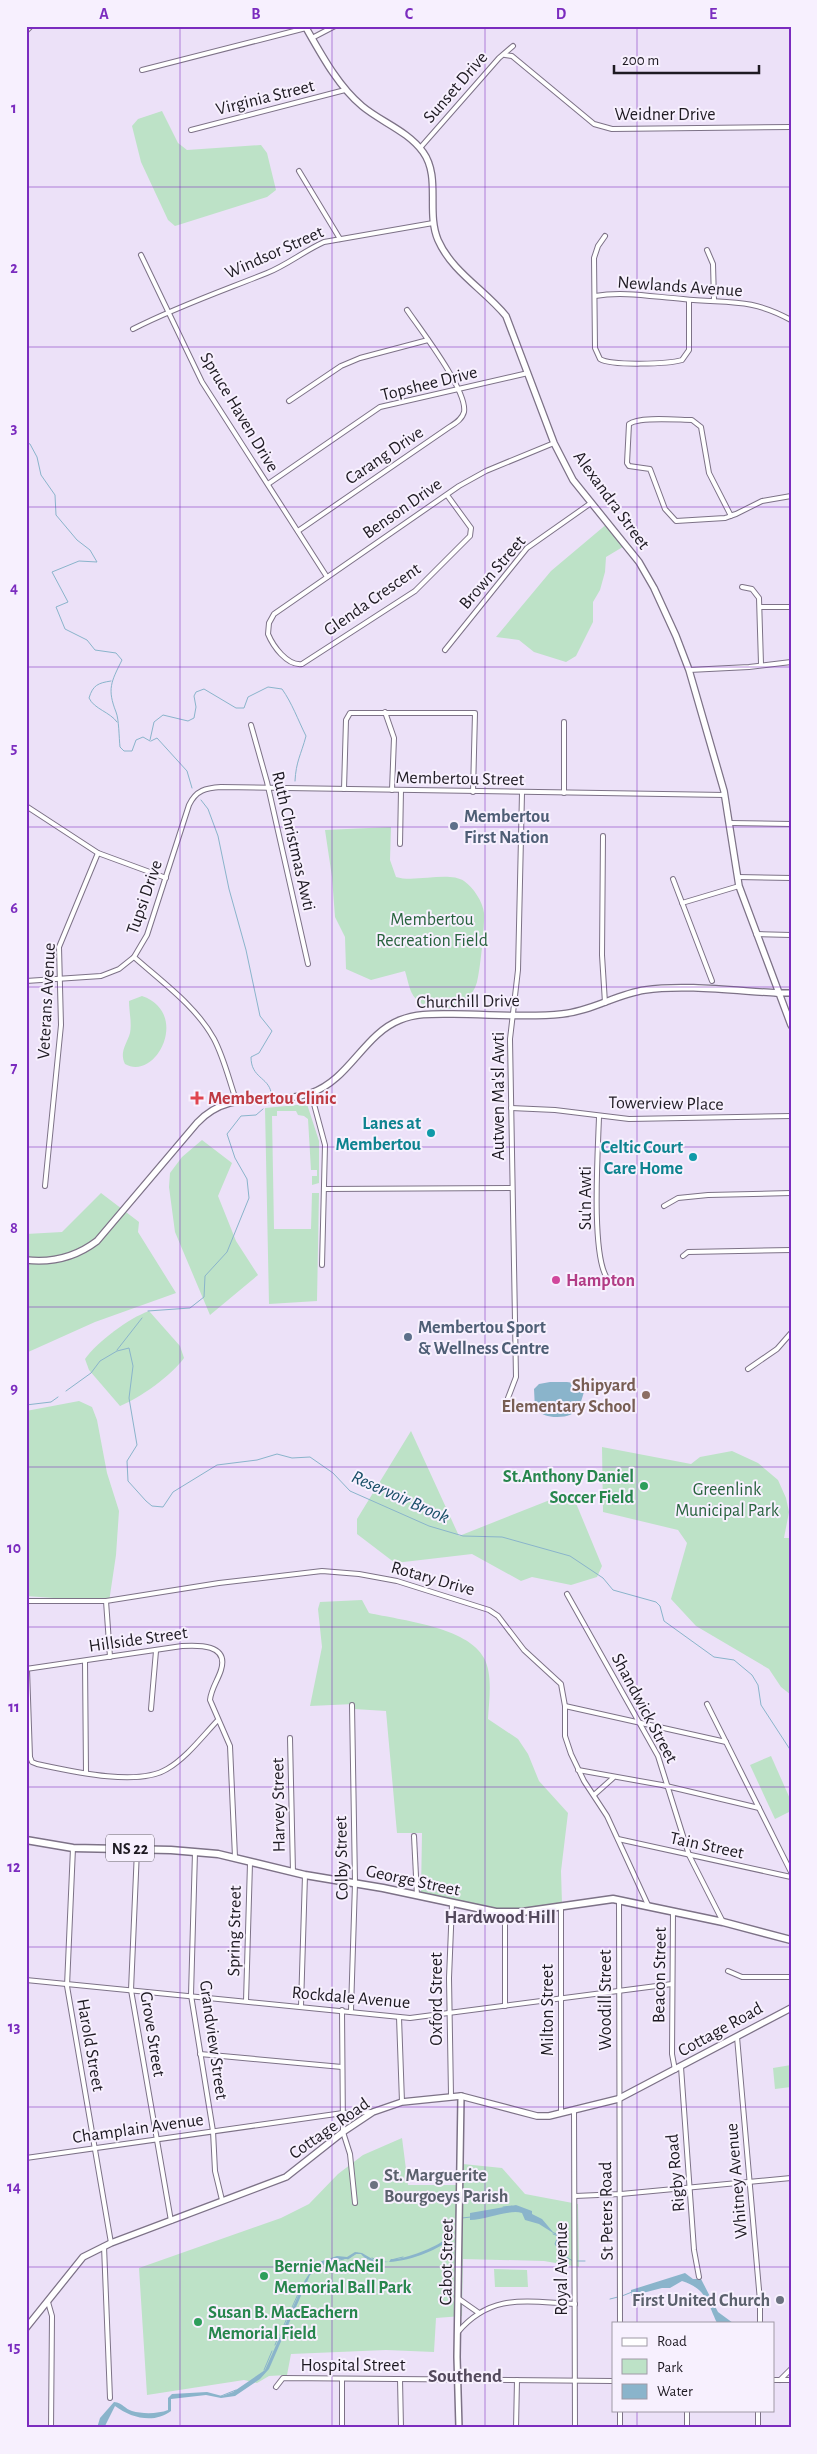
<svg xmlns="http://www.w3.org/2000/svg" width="817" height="2454" font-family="'Alegreya Sans',sans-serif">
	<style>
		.green { fill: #bde2c7 }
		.water { fill: #8ab4cb }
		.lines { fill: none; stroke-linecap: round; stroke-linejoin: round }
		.stream { stroke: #8ab4cb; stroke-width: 1 }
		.minor-casing { stroke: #7d7287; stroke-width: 6 }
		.tertiary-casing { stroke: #7d7287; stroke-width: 8 }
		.secondary-casing { stroke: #7d7287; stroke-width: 8 }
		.primary-casing { stroke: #7d7287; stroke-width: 9 }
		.motorway-casing { stroke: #7d7287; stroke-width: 9 }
		.minor { stroke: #fff; stroke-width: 4 }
		.tertiary { stroke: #fff; stroke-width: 5 }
		.secondary { stroke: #fff; stroke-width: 5.5 }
		.primary { stroke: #fff; stroke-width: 6 }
		.motorway { stroke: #fff; stroke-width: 7 }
		.grid { fill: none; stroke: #7b2cbf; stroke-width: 1; stroke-opacity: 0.55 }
		.service-dot { fill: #5c6f8a; stroke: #f7f0fe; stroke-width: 2 }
		.health-dot { fill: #e0444e; stroke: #f7f0fe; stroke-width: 2 }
		.culture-dot { fill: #0f9aa8; stroke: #f7f0fe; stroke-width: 2 }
		.hotel-dot { fill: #d1479c; stroke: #f7f0fe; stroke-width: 2 }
		.education-dot { fill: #8d6e63; stroke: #f7f0fe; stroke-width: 2 }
		.leisure-dot { fill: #2e9e5b; stroke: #f7f0fe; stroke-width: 2 }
		.worship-dot { fill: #6b7280; stroke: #f7f0fe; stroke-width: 2 }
		.labels { text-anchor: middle; stroke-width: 4; stroke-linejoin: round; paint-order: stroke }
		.shield { fill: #f7f0fe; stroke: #5f5a64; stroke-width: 1 }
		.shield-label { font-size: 16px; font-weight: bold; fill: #1e1a22 }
		.street-label { font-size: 18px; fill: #1e1a22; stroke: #f7f0fe }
		.service-label { font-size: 18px; font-weight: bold; fill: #4e5e75; stroke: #f7f0fe; text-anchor: start }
		.park-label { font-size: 18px; fill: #28633e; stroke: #f7f0fe }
		.health-label { font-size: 18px; font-weight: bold; fill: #be3a42; stroke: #f7f0fe; text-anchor: start }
		.culture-label { font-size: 18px; font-weight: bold; fill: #0d838f; stroke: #f7f0fe; text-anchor: end }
		.hotel-label { font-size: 18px; font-weight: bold; fill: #b23c85; stroke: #f7f0fe; text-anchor: start }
		.education-label { font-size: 18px; font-weight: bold; fill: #785e54; stroke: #f7f0fe; text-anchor: end }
		.leisure-label { font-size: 18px; font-weight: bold; fill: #27864d; stroke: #f7f0fe; text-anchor: start }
		.worship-label { font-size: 18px; font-weight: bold; fill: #5b616d; stroke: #f7f0fe; text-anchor: start }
		.water-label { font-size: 19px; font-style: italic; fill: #194f68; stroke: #f7f0fe }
		.neighbourhood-label { font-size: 19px; font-weight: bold; fill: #544a5d; stroke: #f7f0fe }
		.neatline { fill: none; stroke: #7b2cbf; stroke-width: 2 }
		.grid-label { font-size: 16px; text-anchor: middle; font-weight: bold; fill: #7b2cbf }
	</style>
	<rect width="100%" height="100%" fill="#ece1f8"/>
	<g class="green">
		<path d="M162 111 178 143 187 150 261 145 267 153 276 190 267 197 175 226 168 220 141 162 132 126 138 119Z"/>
		<path d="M608 523 626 545 606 557 605 572 600 590 593 602V622L576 656 566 662 534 652 519 640 496 637 551 571Z"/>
		<path d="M391 827 390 860 396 877C415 883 448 871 464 881 473 887 483 902 484 913 485 924 480 971 477 982 469 1009 437 1019 416 999 409 992 408 980 405 971L371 980 346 969 345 937 335 917 332 877 325 830Z"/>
		<path d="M142 996C191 1013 156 1082 125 1064 119 1052 127 1044 130 1033 132 1023 129 1011 129 1001Z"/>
		<path d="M307 1104 319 1141V1183L312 1185V1176H317V1170H311L308 1119 304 1116 298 1115 296 1111H277V1116H272L274 1229H311L312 1193H319L317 1301 269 1304 265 1108Z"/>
		<path d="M202 1140 232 1163 218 1196 236 1241 258 1275 210 1315 175 1232 169 1187 170 1173 182 1157Z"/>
		<path d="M101 1193 139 1222 138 1232 176 1293 95 1322 26 1353V1234L62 1232Z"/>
		<path d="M149 1311 180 1346 184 1358C172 1375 140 1398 120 1406L89 1370 85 1359C97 1342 129 1318 149 1311Z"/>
		<path d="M79 1401 92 1407 97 1420 107 1473 119 1511 116 1555 109 1602 26 1596V1411Z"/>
		<path d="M411 1431 459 1536 560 1496H573L602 1566 597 1577 571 1585 532 1577 521 1581 472 1554 395 1563 357 1534V1519Z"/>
		<path d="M602 1447 691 1464 700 1457 732 1451 758 1463 778 1480 786 1498 789 1512 784 1538H791V1695L781 1687 769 1669 696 1626 671 1599 687 1543 678 1530 603 1512Z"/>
		<path d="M362 1600 369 1613C400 1620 468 1627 484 1658 493 1675 489 1700 488 1719L518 1739 528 1754 539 1781 568 1813 561 1871 562 1904 505 1910 421 1892 422 1833H397L386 1711 354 1709V1704L310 1706 322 1647 318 1609 320 1602Z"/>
		<path d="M771 1756 791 1801V1811L775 1819 750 1765Z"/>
		<path d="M791 2065V2087L775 2089 773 2068Z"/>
		<path d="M402 2138 408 2185H461L463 2164 502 2168 525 2194 578 2204 579 2267 544 2261 463 2259 462 2316 436 2318 434 2352 386 2350 291 2354 287 2375 269 2376 257 2383 244 2380 147 2395 139 2268 281 2218 309 2204 338 2174 363 2155Z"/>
		<path d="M494 2269 527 2270 528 2287H495Z"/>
	</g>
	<g class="water">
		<path d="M550 1382H567L586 1385C580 1404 580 1417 557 1417 547 1417 543 1415 535 1409L534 1389 539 1384Z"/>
		<path d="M516 2205 532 2211V2214L542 2219 553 2232 558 2234 563 2242 560 2246 566 2254V2260L555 2244 558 2236 539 2224 525 2220 522 2213C509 2209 486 2220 470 2220V2213Z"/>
		<path d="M448 2222V2240C434 2255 375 2273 361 2254H355L348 2259H338L327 2262 310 2275 269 2369 260 2379 235 2396 221 2398 206 2395 171 2399V2411C154 2424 131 2418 115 2406L104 2428H97L100 2418 114 2402C123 2403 125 2409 132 2411 142 2414 158 2414 168 2410V2398L172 2394 207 2392 222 2396 233 2392 265 2370 305 2280 315 2265 322 2261 337 2256 347 2257 355 2252 362 2253 374 2260 389 2262 391 2259C401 2261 437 2247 444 2240V2232Z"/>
		<path d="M685 2273 693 2279H701L718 2312 733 2323H717C707 2301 706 2289 682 2281L670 2288H662L631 2296V2290Z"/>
	</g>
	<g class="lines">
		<g class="stream">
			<path d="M26 442 30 444 37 457 41 475 55 495 56 515 77 540 90 550 97 562 79 561 52 572 68 602 56 607 65 629 87 640 95 650 116 653 122 660C111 682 107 689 116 712 119 719 119 738 120 747L124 751H132L136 740 143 737 150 741"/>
			<path d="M111 681C98 683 93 685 89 698 94 709 110 712 117 722"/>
			<path d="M150 740 154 722 163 715 188 721 194 718 196 707 194 696 196 692 204 689 236 708H244L248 697 268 687 282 689C292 703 298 720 306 736 301 755 296 761 295 781"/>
			<path d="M151 741 157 738 187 771 192 788"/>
			<path d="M201 800 208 809 218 836 229 889 246 950 260 1016 272 1031 259 1053 251 1057C251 1078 268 1077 271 1092"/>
			<path d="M148 1311 190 1308 204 1297 205 1276 227 1252 249 1198 247 1179 235 1158 227 1134 241 1116 256 1115 263 1109"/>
			<path d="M117 1350 142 1318"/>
			<path d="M66 1391 91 1373 100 1361 117 1351 129 1348 133 1366 129 1398 137 1445 127 1461 128 1481 146 1501 152 1506 163 1507 173 1492 217 1465 257 1460 277 1454 292 1458 310 1457 333 1473 350 1491 429 1526 463 1536 502 1537 570 1556 603 1578 613 1590 656 1602 660 1606 664 1621 714 1657 734 1660 752 1675 758 1685 761 1705 791 1751"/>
			<path d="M26 1405 51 1402 58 1397"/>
			<path d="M503 2207 512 2206"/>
			<path d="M462 2218 471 2217"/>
			<path d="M449 2227 458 2218"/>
			<path d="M553 2234 558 2236 555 2244 560 2251"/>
			<path d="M438 2246 444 2240"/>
			<path d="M566 2257 573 2261"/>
			<path d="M372 2258 380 2261"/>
			<path d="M348 2259 357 2253"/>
			<path d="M391 2260 403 2257"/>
			<path d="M577 2261H585"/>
			<path d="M326 2263 344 2259"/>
			<path d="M622 2296 632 2292"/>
			<path d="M610 2299 618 2297"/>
			<path d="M284 2325 298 2294"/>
			<path d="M275 2345 279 2335"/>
			<path d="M264 2370 272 2351"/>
			<path d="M221 2396 236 2390"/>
		</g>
		<defs>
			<g id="minor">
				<path d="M312 38 335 26"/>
				<path d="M505 55 512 56 594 124 612 129 791 127"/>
				<path d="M142 70 306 28"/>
				<path d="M191 130 345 90"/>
				<path d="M420 148 499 58 513 46"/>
				<path d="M299 171 340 239"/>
				<path d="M605 236 598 246 594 258 595 348 600 359C611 366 669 364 682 360L689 350V300"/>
				<path d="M707 250 713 264 714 300"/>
				<path d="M141 255 202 382 327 577"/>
				<path d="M595 296C624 291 654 297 683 299 727 304 749 297 791 320"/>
				<path d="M133 329C176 307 222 291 267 273 287 265 304 251 324 242L433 223"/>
				<path d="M289 401 341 366 360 358 428 340"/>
				<path d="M268 484 380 407 528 373"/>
				<path d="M447 495 471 528 470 536 415 591 302 664C287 666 273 646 268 634L269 623 274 614 459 486 486 471 554 443"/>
				<path d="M731 516 709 473 701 427 692 420C679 420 639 416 629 424L627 463 629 466 650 469 665 509 676 521 725 518C729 517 732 515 736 514L762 501 791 496"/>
				<path d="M298 531 448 428C454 424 462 420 464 412 468 391 420 329 407 310"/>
				<path d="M742 587 752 589 759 598 761 664"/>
				<path d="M760 607H791"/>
				<path d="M445 650 527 548 591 503"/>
				<path d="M689 670 749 667 791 662"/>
				<path d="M385 712 394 738 392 790"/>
				<path d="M251 725 267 782 308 964"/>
				<path d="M344 789 346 720 350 713H475L473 792"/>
				<path d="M564 793V722"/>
				<path d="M26 806 98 853 166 878"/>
				<path d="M730 823 791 824"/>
				<path d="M603 836 602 955 605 1003"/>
				<path d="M400 844 401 790"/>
				<path d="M737 877 791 878"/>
				<path d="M673 879 712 981"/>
				<path d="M682 903 739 886"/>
				<path d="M756 934 791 935"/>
				<path d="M134 957C162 982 196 1006 214 1039 224 1058 229 1080 236 1100"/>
				<path d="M26 981 101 976 119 969 134 957 147 935 189 805C196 790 206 788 221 787L725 795"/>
				<path d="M311 1093 325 1145 322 1265"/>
				<path d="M511 1108 555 1110 629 1119 791 1116"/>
				<path d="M599 1117C598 1150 591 1254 607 1278"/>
				<path d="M45 1186 61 1025 59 947 98 853"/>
				<path d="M324 1189 512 1188"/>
				<path d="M664 1206 678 1198 708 1195 791 1193"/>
				<path d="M683 1256 688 1252 791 1250"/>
				<path d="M748 1369 777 1349 791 1333"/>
				<path d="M508 1398 516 1377 510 1039 518 970 522 793"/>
				<path d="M567 1594 658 1756 689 1855 723 1922"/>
				<path d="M26 1601H106L219 1583 322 1571 359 1574 397 1581 489 1610 498 1616 524 1650 561 1684 565 1706V1736L571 1754 584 1781 607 1816 648 1905"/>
				<path d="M106 1601 110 1657"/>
				<path d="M85 1661 86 1773"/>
				<path d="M26 1669 182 1646C198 1645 229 1644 221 1670 218 1680 211 1689 210 1700L230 1746 235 1857"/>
				<path d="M27 1669 30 1757 32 1762 37 1764C70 1771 138 1787 167 1769 186 1758 202 1737 217 1721"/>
				<path d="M707 1704 791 1872"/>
				<path d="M565 1706 726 1742"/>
				<path d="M151 1709 156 1651"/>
				<path d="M290 1738 293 1872"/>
				<path d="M578 1770 662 1785 759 1808"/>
				<path d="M594 1795 613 1778"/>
				<path d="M414 1836 417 1896"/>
				<path d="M618 1839 791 1877"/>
				<path d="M73 1848 67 1986 111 2243"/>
				<path d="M137 1850 131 1990 171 2221"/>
				<path d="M195 1852 191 1995 213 2131 215 2171 222 2200"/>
				<path d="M619 1900 620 2323"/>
				<path d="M673 1911 672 2054 675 2070"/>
				<path d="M505 1913V2006"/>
				<path d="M728 1971 742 1977H791"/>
				<path d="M26 1980 410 2018 672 1984"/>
				<path d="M246 2001 250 1863"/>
				<path d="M301 2006 305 1875"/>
				<path d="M342 2010 343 2132 350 2154 355 2203"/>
				<path d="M351 2010 355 1883 352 1705"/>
				<path d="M399 2017 402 2102"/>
				<path d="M737 2037 760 2301V2323"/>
				<path d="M200 2054 342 2067"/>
				<path d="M681 2067 694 2250 699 2277"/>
				<path d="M451 2095 449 1978 452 1904"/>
				<path d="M574 2110 575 2428"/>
				<path d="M561 2113V1907"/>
				<path d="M26 2158 343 2113 373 2112"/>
				<path d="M575 2196 621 2194 791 2178"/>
				<path d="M104 2246 110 2398"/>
				<path d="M459 2299 479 2313"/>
				<path d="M48 2302 52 2316 51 2428"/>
				<path d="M458 2332C492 2292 528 2302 575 2304"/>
				<path d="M342 2379V2428"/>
				<path d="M400 2379 401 2428"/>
				<path d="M773 2380H791"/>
				<path d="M780 2380 791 2369"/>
				<path d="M276 2387 283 2378 613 2381"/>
				<path d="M758 2410V2428"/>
				<path d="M516 2428 517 2380"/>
				<path d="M620 2428V2410"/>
				<path d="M687 2428V2410"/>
			</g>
			<g id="tertiary">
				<path d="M777 993H791"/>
				<path d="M459 2428 457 2357 461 2096"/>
			</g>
			<g id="secondary">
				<path d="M305 26C321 54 338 86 362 106 381 122 408 131 423 152 441 177 426 212 438 240 452 272 485 290 506 316L554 443 573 480 639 562 654 588 676 636 689 670 724 791 739 886 791 1025"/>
				<path d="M26 1260C52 1263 76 1257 97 1241L197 1123C231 1087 270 1107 311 1093 349 1080 364 1034 400 1020 417 1013 435 1014 453 1014 489 1014 527 1018 562 1014 592 1011 617 994 645 990 683 984 738 991 777 993"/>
				<path d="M26 2328 83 2257 111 2243 286 2177 343 2132 373 2112 402 2102 461 2096 537 2116H549L618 2099 791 2008"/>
			</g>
			<path id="primary" d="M26 1840 73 1848 171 1850 218 1854 305 1875 383 1888 496 1912H522L613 1899 723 1922 791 1940"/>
			<path id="motorway" d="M26 29 29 26"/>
		</defs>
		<use href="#minor" class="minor-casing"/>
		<use href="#tertiary" class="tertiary-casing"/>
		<use href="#secondary" class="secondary-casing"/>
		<use href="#primary" class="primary-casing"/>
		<use href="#motorway" class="motorway-casing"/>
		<use href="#minor" class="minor"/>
		<use href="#tertiary" class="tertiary"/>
		<use href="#secondary" class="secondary"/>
		<use href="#primary" class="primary"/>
		<use href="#motorway" class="motorway"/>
	</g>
	<path class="grid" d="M180 26V2428M332 26V2428M485 26V2428M637 26V2323M26 187H791M26 347H791M26 507H791M26 667H791M26 827H791M26 987H791M26 1147H791M26 1307H791M26 1467H791M26 1627H791M26 1787H791M26 1947H791M26 2107H791M26 2267H791M637 2410V2428"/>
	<g class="service-dot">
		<circle cx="454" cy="826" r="5"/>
		<circle cx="408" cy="1337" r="5"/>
	</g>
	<path class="health-dot" d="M194.5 1090.5h5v5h5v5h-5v5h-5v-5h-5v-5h5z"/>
	<g class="culture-dot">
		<circle cx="431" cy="1133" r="5"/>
		<circle cx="693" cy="1157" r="5"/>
	</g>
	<circle class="hotel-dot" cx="556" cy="1280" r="5"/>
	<circle class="education-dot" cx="646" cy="1395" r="5"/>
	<g class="leisure-dot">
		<circle cx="644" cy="1486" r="5"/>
		<circle cx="264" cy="2276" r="5"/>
		<circle cx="198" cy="2322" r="5"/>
	</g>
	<g class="worship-dot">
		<circle cx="374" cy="2185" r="5"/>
		<circle cx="780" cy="2300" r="5"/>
	</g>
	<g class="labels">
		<rect class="shield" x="106" y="1834.5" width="48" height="27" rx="4"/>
		<g class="shield-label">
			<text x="130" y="1854">NS 22</text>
		</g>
		<g class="street-label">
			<text transform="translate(455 87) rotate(-49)" y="6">Sunset Drive</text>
			<text transform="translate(265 97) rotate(-14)" y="6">Virginia Street</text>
			<text x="665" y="120">Weidner Drive</text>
			<text transform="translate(274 252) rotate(-24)" y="6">Windsor Street</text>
			<text transform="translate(680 286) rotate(4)" y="6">Newlands Avenue</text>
			<text transform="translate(429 383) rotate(-14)" y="6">Topshee Drive</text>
			<text transform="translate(240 412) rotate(59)" y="6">Spruce Haven Drive</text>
			<text transform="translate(384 455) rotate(-34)" y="6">Carang Drive</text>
			<text transform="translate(612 500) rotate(54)" y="6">Alexandra Street</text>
			<text transform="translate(402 508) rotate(-35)" y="6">Benson Drive</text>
			<text transform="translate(492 572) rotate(-49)" y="6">Brown Street</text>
			<text transform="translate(372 599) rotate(-35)" y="6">Glenda Crescent</text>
			<text transform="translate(460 778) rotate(1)" y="6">Membertou Street</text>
			<text transform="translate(294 841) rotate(77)" y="6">Ruth Christmas Awti</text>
			<text transform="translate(144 897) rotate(-71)" y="6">Tupsi Drive</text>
			<text transform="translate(46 1001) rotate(-87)" y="6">Veterans Avenue</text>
			<text transform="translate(468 1001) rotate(-1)" y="6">Churchill Drive</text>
			<text transform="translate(498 1096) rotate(-90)" y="6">Autwen Ma'sl Awti</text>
			<text transform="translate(666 1103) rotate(1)" y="6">Towerview Place</text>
			<text transform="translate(585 1198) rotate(-90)" y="6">Su'n Awti</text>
			<text transform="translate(433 1578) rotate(16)" y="6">Rotary Drive</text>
			<text transform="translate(138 1639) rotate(-8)" y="6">Hillside Street</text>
			<text transform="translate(645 1708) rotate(62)" y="6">Shandwick Street</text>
			<text transform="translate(278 1805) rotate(-91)" y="6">Harvey Street</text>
			<text transform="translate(707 1845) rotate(12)" y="6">Tain Street</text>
			<text transform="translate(341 1858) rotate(-91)" y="6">Colby Street</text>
			<text transform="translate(413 1880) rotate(12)" y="6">George Street</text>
			<text transform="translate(234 1931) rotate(-89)" y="6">Spring Street</text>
			<text transform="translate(659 1975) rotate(-89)" y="6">Beacon Street</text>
			<text transform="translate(351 1997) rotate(5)" y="6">Rockdale Avenue</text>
			<text transform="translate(436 1999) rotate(-90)" y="6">Oxford Street</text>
			<text transform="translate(605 2000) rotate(-90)" y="6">Woodill Street</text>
			<text transform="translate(547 2010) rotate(-90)" y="6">Milton Street</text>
			<text transform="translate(720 2029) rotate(-29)" y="6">Cottage Road</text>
			<text transform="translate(153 2034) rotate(81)" y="6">Grove Street</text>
			<text transform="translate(214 2040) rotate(82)" y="6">Grandview Street</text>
			<text transform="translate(91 2045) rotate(80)" y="6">Harold Street</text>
			<text transform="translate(138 2128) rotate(-8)" y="6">Champlain Avenue</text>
			<text transform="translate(329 2128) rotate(-35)" y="6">Cottage Road</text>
			<text transform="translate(675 2173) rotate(-95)" y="6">Rigby Road</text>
			<text transform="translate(736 2181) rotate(-95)" y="6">Whitney Avenue</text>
			<text transform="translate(606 2211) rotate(-91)" y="6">St Peters Road</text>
			<text transform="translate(446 2262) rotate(-89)" y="6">Cabot Street</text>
			<text transform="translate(561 2269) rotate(-90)" y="6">Royal Avenue</text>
			<text x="353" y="2371">Hospital Street</text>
		</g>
		<g class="service-label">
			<text x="464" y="822">Membertou<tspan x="464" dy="21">First Nation</tspan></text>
			<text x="418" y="1333">Membertou Sport<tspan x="418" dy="21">&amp; Wellness Centre</tspan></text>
		</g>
		<g class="park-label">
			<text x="432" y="925">Membertou<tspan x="432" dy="21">Recreation Field</tspan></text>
			<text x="727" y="1495">Greenlink<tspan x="727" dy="21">Municipal Park</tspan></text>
		</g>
		<g class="health-label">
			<text x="208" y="1104">Membertou Clinic</text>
		</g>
		<g class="culture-label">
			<text x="421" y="1129">Lanes at<tspan x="421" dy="21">Membertou</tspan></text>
			<text x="683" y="1153">Celtic Court<tspan x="683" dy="21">Care Home</tspan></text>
		</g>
		<g class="hotel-label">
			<text x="566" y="1286">Hampton</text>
		</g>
		<g class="education-label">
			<text x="636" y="1391">Shipyard<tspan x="636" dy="21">Elementary School</tspan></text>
		</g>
		<g class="leisure-label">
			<text x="634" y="1482" text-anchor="end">St.Anthony Daniel<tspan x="634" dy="21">Soccer Field</tspan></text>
			<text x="274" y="2272">Bernie MacNeil<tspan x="274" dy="21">Memorial Ball Park</tspan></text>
			<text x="208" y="2318">Susan B. MacEachern<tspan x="208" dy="21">Memorial Field</tspan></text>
		</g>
		<g class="worship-label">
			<text x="384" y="2181">St. Marguerite<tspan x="384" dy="21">Bourgoeys Parish</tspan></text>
			<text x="770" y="2306" text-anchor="end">First United Church</text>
		</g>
		<g class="water-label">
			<text transform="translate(401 1496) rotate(24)" y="7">Reservoir Brook</text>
		</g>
		<g class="neighbourhood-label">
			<text x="500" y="1923">Hardwood Hill</text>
			<text x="465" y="2382">Southend</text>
		</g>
	</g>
	<rect width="817" height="2454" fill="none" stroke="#f7f0fe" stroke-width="55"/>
	<rect x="612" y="2322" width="162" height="90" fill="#f7f0fe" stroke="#a09aa6"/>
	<rect x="622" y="2338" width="25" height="8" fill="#ffffff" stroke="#a09aa6"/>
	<text x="657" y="2346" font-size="15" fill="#1e1a22">Road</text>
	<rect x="622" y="2359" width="25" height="15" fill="#bde2c7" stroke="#a09aa6"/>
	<text x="657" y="2372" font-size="15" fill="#1e1a22">Park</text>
	<rect x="622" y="2384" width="25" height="15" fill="#8ab4cb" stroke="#a09aa6"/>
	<text x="657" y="2396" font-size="15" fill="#1e1a22">Water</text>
	<path d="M614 65v8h145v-8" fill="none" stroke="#1e1a22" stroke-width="2.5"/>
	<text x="622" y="65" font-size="15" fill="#1e1a22" stroke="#f7f0fe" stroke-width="4" paint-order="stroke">200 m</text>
	<rect x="28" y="28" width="762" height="2398" class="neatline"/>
	<g class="grid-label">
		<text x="104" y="19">A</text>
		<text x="256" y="19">B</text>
		<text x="409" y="19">C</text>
		<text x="561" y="19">D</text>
		<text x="713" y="19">E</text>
		<text x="14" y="113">1</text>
		<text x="14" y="273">2</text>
		<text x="14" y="433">3</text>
		<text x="14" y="593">4</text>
		<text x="14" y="753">5</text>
		<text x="14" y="913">6</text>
		<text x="14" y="1073">7</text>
		<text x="14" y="1233">8</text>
		<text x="14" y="1393">9</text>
		<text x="14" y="1553">10</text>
		<text x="14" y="1712">11</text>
		<text x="14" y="1872">12</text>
		<text x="14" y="2032">13</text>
		<text x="14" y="2192">14</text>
		<text x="14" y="2352">15</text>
	</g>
</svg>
